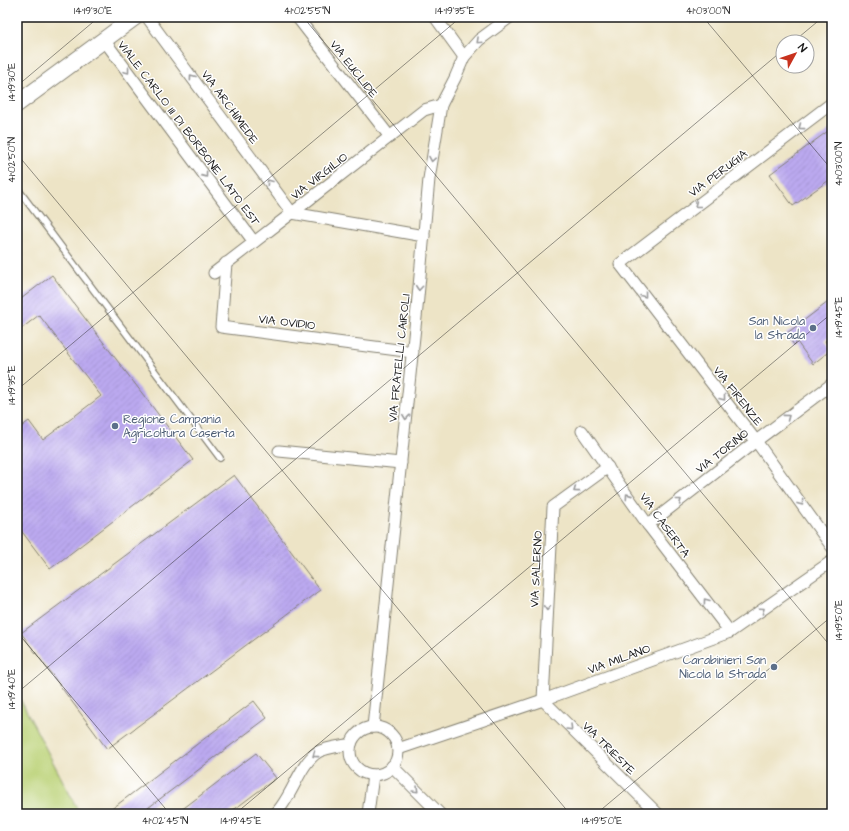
<svg xmlns="http://www.w3.org/2000/svg" width="849" height="831" font-family="'Architects Daughter',sans-serif">
	<style>
		.garden { fill: #bad175; stroke: #6b7648 }
		.building { fill: url(#building-hatch) }
		.lines { fill: none; stroke-linecap: round; stroke-linejoin: round }
		.lane-casing { stroke: #848071; stroke-width: 8 }
		.street-casing { stroke: #848071; stroke-width: 13 }
		.secondary-casing { stroke: #848071; stroke-width: 18 }
		.lane { stroke: #fff; stroke-width: 5.5 }
		.street { stroke: #fff; stroke-width: 11 }
		.secondary { stroke: #fff; stroke-width: 16 }
		.oneway { stroke: #999 }
		.ticks { fill: none; stroke: #1c1c1c; stroke-width: 1; stroke-opacity: 0.45 }
		.service-dot { fill: #5c6f8a; stroke: #fff; stroke-width: 1.5 }
		.labels { text-anchor: middle; stroke-width: 3; stroke-linejoin: round; paint-order: stroke }
		.street-label { font-size: 12px; fill: #1c1c1c; stroke: #fff }
		.service-label { font-size: 12px; fill: #4e5e75; stroke: #fff; text-anchor: end }
		.neatline { fill: none; stroke: #1c1c1c; stroke-width: 1.5 }
		.ticks-label { font-size: 10px; text-anchor: middle; fill: #1c1c1c }
	</style>
	<defs>
		<pattern id="building-hatch" width="6" height="6" patternUnits="userSpaceOnUse"><rect width="6" height="6" fill="#bba9f0"/><path d="M-1 1l2-2M0 6l6-6M5 7l2-2" fill="none" stroke="#a091cd"/></pattern>
	</defs>
	<rect width="100%" height="100%" fill="#fff"/>
	<filter id="ink" filterUnits="userSpaceOnUse"><feTurbulence type="fractalNoise" baseFrequency=".025" numOctaves="2"/><feDisplacementMap in="SourceGraphic" scale="8" xChannelSelector="R" yChannelSelector="G"/><feConvolveMatrix kernelMatrix="1 2 1 2 8 2 1 2 1" color-interpolation-filters="sRGB"/></filter>
	<filter id="wash" filterUnits="userSpaceOnUse"><feTurbulence type="fractalNoise" baseFrequency=".012" numOctaves="4" result="noise"/><feDisplacementMap in="SourceGraphic" scale="16" xChannelSelector="R" yChannelSelector="G"/><feGaussianBlur stdDeviation="0.9" result="paint"/><feColorMatrix in="noise" values="0 0 0 0 0 0 0 0 0 0 0 0 0 0 0 0 0 1.4 0 .05"/><feComposite in="paint" operator="in"/></filter>
	<g filter="url(#wash)">
		<rect width="100%" height="100%" fill="#ede4c6"/>
		<path class="garden" d="M17 693 80 814H17Z"/>
		<g id="blocks">
			<g class="building">
				<path d="M832 128V178L793 206 770 174Z"/>
				<path d="M52 275 193 460 50 569 17 525V430L29 421 43 440 101 396 39 315 17 332V302Z"/>
				<path d="M832 299V335L825 341 831 350 813 364 797 342 794 345 786 334Z"/>
				<path d="M234 475 320 590 107 749 21 633Z"/>
				<path d="M254 701 267 718 140 814H105Z"/>
				<path d="M256 753 276 778 228 814H176Z"/>
			</g>
		</g>
	</g>
	<g filter="url(#ink)">
		<use href="#blocks" fill-opacity="0" stroke="#848071" stroke-width="1"/>
		<g class="lines">
			<defs>
				<path id="lane" d="M17 188 220 458"/>
				<g id="street">
					<path d="M147 17 292 213 424 236"/>
					<path d="M297 17 390 137"/>
					<path d="M435 17 464 57"/>
					<path d="M104 40 254 242"/>
					<path d="M832 103 620 264 756 441 832 547"/>
					<path d="M226 263 221 327 413 352"/>
					<path d="M214 273 292 213 424 110 441 105"/>
					<path d="M582 431 648 525 730 632"/>
					<path d="M279 451 401 463"/>
					<path d="M608 467 553 507 543 700 658 814"/>
					<path d="M648 525 756 441 832 384"/>
					<path d="M373 727 417 308 429 179 441 105 455 78 464 57 479 40 510 17"/>
					<circle cx="374" cy="751" r="24"/>
					<path d="M398 749 543 700 730 632 832 561"/>
					<path d="M392 766 440 814"/>
					<path d="M275 814C292 798 299 764 318 752 325 748 342 746 351 744"/>
					<path d="M368 814 373 775"/>
				</g>
				<path id="secondary" d="M17 104 135 17"/>
			</defs>
			<use href="#lane" class="lane-casing"/>
			<use href="#street" class="street-casing"/>
			<use href="#secondary" class="secondary-casing"/>
			<use href="#lane" class="lane"/>
			<use href="#street" class="street"/>
			<use href="#secondary" class="secondary"/>
		</g>
		<defs><path id="oneway-chevron" d="M-2-3.5L2.5 0L-2 3.5" fill="none" stroke-width="1.6" stroke-linecap="round" stroke-linejoin="round"/></defs>
		<g class="oneway">
			<use href="#oneway-chevron" transform="translate(479 41) rotate(137)"/>
			<use href="#oneway-chevron" transform="translate(127 71) rotate(53)"/>
			<use href="#oneway-chevron" transform="translate(192 77) rotate(-126)"/>
			<use href="#oneway-chevron" transform="translate(801 127) rotate(143)"/>
			<use href="#oneway-chevron" transform="translate(432 159) rotate(99)"/>
			<use href="#oneway-chevron" transform="translate(205 175) rotate(53)"/>
			<use href="#oneway-chevron" transform="translate(269 182) rotate(-126)"/>
			<use href="#oneway-chevron" transform="translate(697 205) rotate(142)"/>
			<use href="#oneway-chevron" transform="translate(419 288) rotate(95)"/>
			<use href="#oneway-chevron" transform="translate(644 295) rotate(52)"/>
			<use href="#oneway-chevron" transform="translate(723 398) rotate(52)"/>
			<use href="#oneway-chevron" transform="translate(406 417) rotate(96)"/>
			<use href="#oneway-chevron" transform="translate(787 417) rotate(-37)"/>
			<use href="#oneway-chevron" transform="translate(576 490) rotate(144)"/>
			<use href="#oneway-chevron" transform="translate(628 496) rotate(-125)"/>
			<use href="#oneway-chevron" transform="translate(679 501) rotate(-38)"/>
			<use href="#oneway-chevron" transform="translate(801 503) rotate(54)"/>
			<use href="#oneway-chevron" transform="translate(706 601) rotate(-127)"/>
			<use href="#oneway-chevron" transform="translate(547 608) rotate(93)"/>
			<use href="#oneway-chevron" transform="translate(762 610) rotate(-35)"/>
			<use href="#oneway-chevron" transform="translate(570 728) rotate(45)"/>
			<use href="#oneway-chevron" transform="translate(315 755) rotate(143)"/>
			<use href="#oneway-chevron" transform="translate(416 790) rotate(45)"/>
		</g>
	</g>
	<path class="ticks" d="M303 17 832 648M703 17 832 170M793 42 823 17M17 86 99 17M17 154 570 814M17 390 461 17M17 632 170 814M17 693 783 50M235 814 832 313M596 814 832 616"/>
	<g class="service-dot">
		<circle cx="813" cy="328" r="4"/>
		<circle cx="115" cy="426" r="4"/>
		<circle cx="774" cy="667" r="4"/>
	</g>
	<g class="labels">
		<g class="street-label">
			<text transform="translate(354 69) rotate(52)" y="4">VIA EUCLIDE</text>
			<text transform="translate(230 107) rotate(54)" y="4">VIA ARCHIMEDE</text>
			<text transform="translate(189 133) rotate(53)" y="4">VIALE CARLO III DI BORBONE LATO EST</text>
			<text transform="translate(718 173) rotate(-37)" y="4">VIA PERUGIA</text>
			<text transform="translate(319 176) rotate(-38)" y="4">VIA VIRGILIO</text>
			<text transform="translate(287 322) rotate(7)" y="4">VIA OVIDIO</text>
			<text transform="translate(399 358) rotate(-84)" y="4">VIA FRATELLI CAIROLI</text>
			<text transform="translate(738 396) rotate(52)" y="4">VIA FIRENZE</text>
			<text transform="translate(722 451) rotate(-38)" y="4">VIA TORINO</text>
			<text transform="translate(665 525) rotate(54)" y="4">VIA CASERTA</text>
			<text transform="translate(536 569) rotate(-87)" y="4">VIA SALERNO</text>
			<text transform="translate(619 659) rotate(-20)" y="4">VIA MILANO</text>
			<text transform="translate(609 748) rotate(45)" y="4">VIA TRIESTE</text>
		</g>
		<g class="service-label">
			<text x="805" y="325">San Nicola<tspan x="805" dy="14">la Strada</tspan></text>
			<text x="123" y="423" text-anchor="start">Regione Campania<tspan x="123" dy="14">Agricoltura Caserta</tspan></text>
			<text x="766" y="664">Carabinieri San<tspan x="766" dy="14">Nicola la Strada</tspan></text>
		</g>
	</g>
	<rect width="849" height="831" fill="none" stroke="#fff" stroke-width="44"/>
	<g transform="translate(795 54) rotate(50)"><circle r="19" fill="#ffffff" stroke="#a4a4a4"/>
	<path d="M0-3L7 15L0 10L-7 15Z" fill="#c8321e"/>
	<text y="-6" font-size="11" font-weight="bold" text-anchor="middle" fill="#1c1c1c">N</text>
	</g>
	<rect x="22" y="22" width="805" height="787" class="neatline"/>
	<g class="ticks-label">
		<text x="93" y="14">14°19'30"E</text>
		<text x="307" y="14">41°02'55"N</text>
		<text x="455" y="14">14°19'35"E</text>
		<text x="708" y="14">41°03'00"N</text>
		<text transform="translate(11 82) rotate(-90)" y="4">14°19'30"E</text>
		<text transform="translate(11 160) rotate(-90)" y="4">41°02'50"N</text>
		<text transform="translate(838 164) rotate(-90)" y="4">41°03'00"N</text>
		<text transform="translate(838 317) rotate(-90)" y="4">14°19'45"E</text>
		<text transform="translate(11 385) rotate(-90)" y="4">14°19'35"E</text>
		<text transform="translate(838 620) rotate(-90)" y="4">14°19'50"E</text>
		<text transform="translate(11 689) rotate(-90)" y="4">14°19'40"E</text>
		<text x="165" y="824">41°02'45"N</text>
		<text x="241" y="824">14°19'45"E</text>
		<text x="602" y="824">14°19'50"E</text>
	</g>
</svg>
